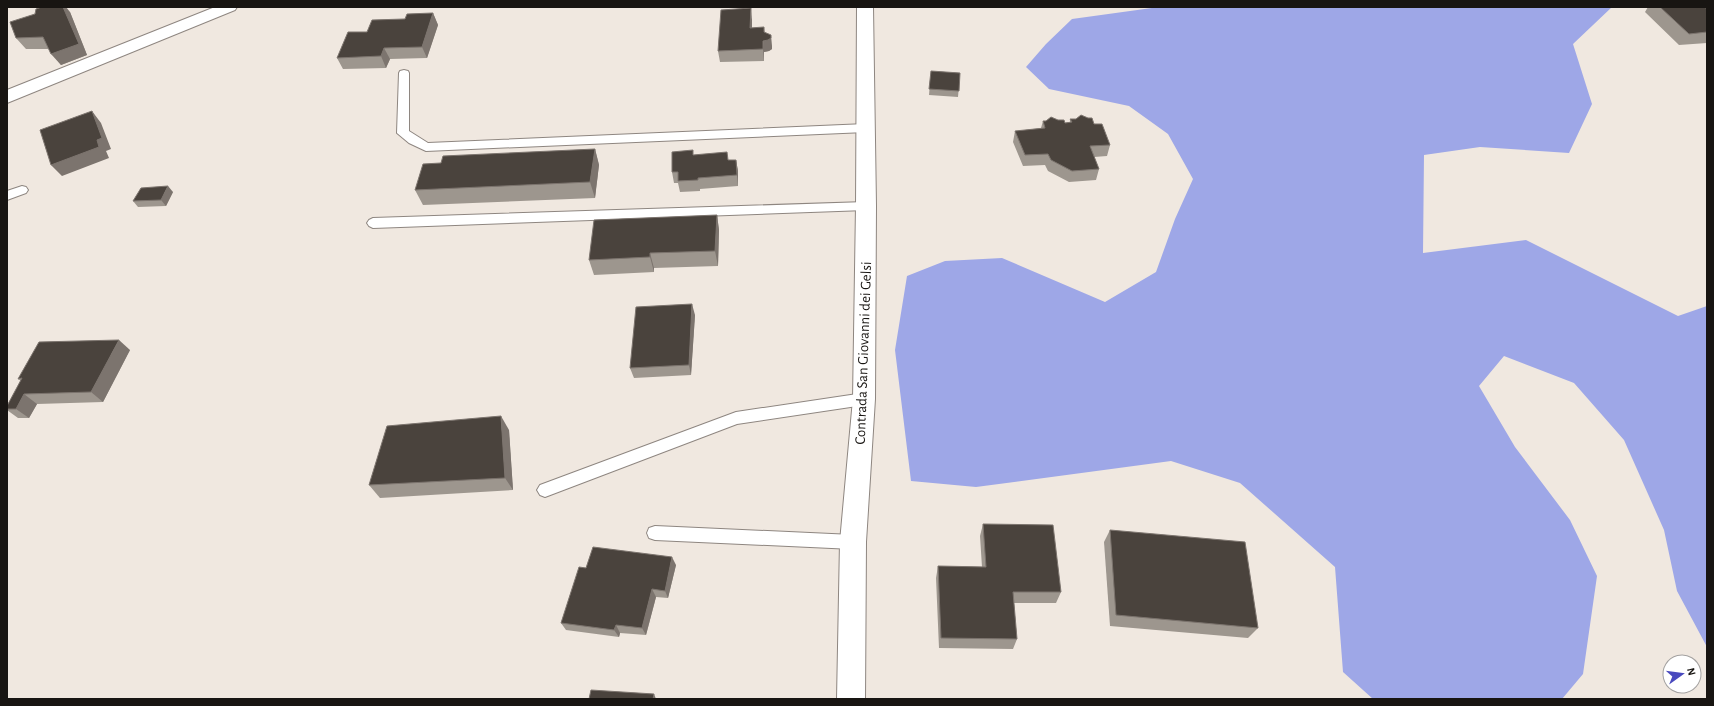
<svg xmlns="http://www.w3.org/2000/svg" width="1714" height="706" font-family="'Alegreya Sans',sans-serif">
	<style>
		.forest { fill: #9ea7e7 }
		.lines { fill: none; stroke-linecap: round; stroke-linejoin: round }
		.lane-casing { stroke: #8e8680; stroke-width: 2 }
		.street-casing { stroke: #8e8680; stroke-width: 2 }
		.lane { fill: #fff; fill-rule: evenodd }
		.street { fill: #fff; fill-rule: evenodd }
		.wall { fill: #9d968e }
		.shaded-wall { fill: #7c746e }
		.building { fill: #4a433d; stroke: #7c746e }
		.labels { text-anchor: middle; stroke-width: 4; stroke-linejoin: round; paint-order: stroke }
		.street-label { font-size: 15px; fill: #181512; stroke: #fff }
	</style>
	<rect width="100%" height="100%" fill="#f0e8e0"/>
	<path class="forest" d="M1159 7H1612L1573 44 1592 104 1569 153 1480 147 1424 155 1423 253 1526 240 1678 316 1707 306V647L1677 591 1664 530 1624 440 1574 383 1504 356 1479 386 1515 447 1570 520 1597 576 1583 674 1562 699H1373L1343 672 1335 567 1240 483 1171 461 976 487 911 481 895 350 907 276 945 261 1002 258 1105 302 1156 272 1175 219 1193 179 1168 134 1129 106 1049 89 1026 67 1046 44 1072 19Z"/>
	<g class="lines">
		<defs>
			<g id="lane">
				<path d="M404 70 408 71 409 73V131L428 143 866 124 870 125 872 128 870 131 866 132 426 151 409 143 397 133 399 73 400 71Z"/>
				<path d="M22 186 26 187 28 190 26 193 7 200V191Z"/>
				<path d="M866 202 870 203 872 206 870 209 866 210 373 228 369 226 367 223 369 220 373 218Z"/>
				<path d="M864 393 869 395 871 399 869 403 864 405 737 424 545 497 540 495 537 490 540 485 736 412Z"/>
				<path d="M655 526 853 535 859 537 861 542 859 547 853 549 655 540 649 538 647 533 649 528Z"/>
			</g>
			<g id="street">
				<path d="M215 7H237L235 10 7 103V90Z"/>
				<path d="M857 7H873L876 206 875 399 866 542 865 699H837L840 542 853 399 856 206Z"/>
			</g>
		</defs>
		<use href="#lane" class="lane-casing"/>
		<use href="#street" class="street-casing"/>
		<use href="#lane" class="lane"/>
		<use href="#street" class="street"/>
	</g>
	<g class="wall">
		<path d="M988 7H1001L988 8Z"/>
		<path d="M1648 7H1704L1706 8H1707V43L1679 45 1645 12Z"/>
		<path d="M70 12 87 55 61 65 49 49H26L16 38Z"/>
		<path d="M433 13 438 25 427 58 390 59 386 68 343 69 337 58 367 32 405 19Z"/>
		<path d="M752 20V28L764 32 772 49 769 51 764 52V61L720 62 718 51Z"/>
		<path d="M931 71 960 73 958 97 929 95Z"/>
		<path d="M1070 119 1094 124 1110 145 1107 156 1094 157 1099 169 1096 180 1069 182 1048 171 1045 165 1023 166 1013 142 1015 131 1041 128 1043 121 1058 120 1065 123 1070 122Z"/>
		<path d="M595 149 599 165 595 198 423 205 415 190 441 163Z"/>
		<path d="M694 155 728 160H736L738 171V186L700 189V191L680 192 678 183H674L672 172Z"/>
		<path d="M173 192 166 206 138 207 133 201Z"/>
		<path d="M717 215 719 230 718 266 654 268V272L594 275 589 260Z"/>
		<path d="M695 315 691 375 634 378 630 368Z"/>
		<path d="M130 350 103 402 37 404 29 418H18L7 410V406L21 381 18 379Z"/>
		<path d="M509 430 513 490 380 498 369 485Z"/>
		<path d="M983 524 1061 592 1056 603H1014L1017 639 1013 649 939 648 936 578 938 566 982 567 980 536Z"/>
		<path d="M1110 530 1258 628 1248 638 1110 626 1104 542Z"/>
		<path d="M676 565 668 598 656 597 646 635 620 633 619 637 566 630 561 623 586 568Z"/>
	</g>
	<g class="shaded-wall">
		<path d="M63 7H66L70 12 87 55 61 65 51 54Z"/>
		<path d="M751 8 752 20V39L750 28Z"/>
		<path d="M433 13 438 25 427 58 422 47Z"/>
		<path d="M764 27 765 39 771 35 772 46V49L769 51 764 52V61L763 49Z"/>
		<path d="M384 48 390 59 386 68 381 56Z"/>
		<path d="M92 111 101 123 111 149 106 151 109 158 62 176 51 165 97 140Z"/>
		<path d="M595 149 599 165 595 198 590 182Z"/>
		<path d="M736 160 738 171V186L737 175Z"/>
		<path d="M168 186 173 192 166 206 161 200Z"/>
		<path d="M717 215 719 230 718 266 715 251Z"/>
		<path d="M650 253 654 268V272L650 257Z"/>
		<path d="M692 304 695 315 691 375 689 365Z"/>
		<path d="M119 340 130 350 103 402 91 392Z"/>
		<path d="M24 394 37 404 29 418 16 409Z"/>
		<path d="M501 416 509 430 513 490 505 478Z"/>
		<path d="M672 557 676 565 668 598 665 591Z"/>
		<path d="M652 589 656 597 646 635 642 628Z"/>
		<path d="M616 625 620 633 619 637 614 630Z"/>
		<path d="M654 694 656 699H653Z"/>
	</g>
	<g class="building">
		<path d="M42 7H63L79 44 51 54 43 37 16 38 10 22 35 14 36 9Z"/>
		<path d="M1660 7H1704L1706 8H1707V32L1689 34Z"/>
		<path d="M751 8 750 28 764 27V32L771 35V38L768 40 763 41V49L718 51 721 10Z"/>
		<path d="M433 13 422 47 384 48 381 56 337 58 348 32H367L372 20 405 19 407 14Z"/>
		<path d="M931 71 960 73 959 91 929 89Z"/>
		<path d="M92 111 102 138 97 140 99 147 51 165 40 130Z"/>
		<path d="M1081 115 1088 118H1092L1094 124H1102L1110 145 1090 146 1099 169 1072 171 1051 160 1048 154 1025 155 1015 131 1045 128 1043 121H1046L1051 117 1058 120H1064L1065 123 1072 122 1070 119H1076Z"/>
		<path d="M595 149 590 182 415 190 423 164 441 163 443 156Z"/>
		<path d="M693 150V155L727 152 728 160H736L737 175 698 178V180L678 181V172H672V152Z"/>
		<path d="M168 186 161 200 133 201 141 188Z"/>
		<path d="M717 215 715 251 650 253V257L589 260 594 220Z"/>
		<path d="M692 304 689 365 630 368 636 307Z"/>
		<path d="M119 340 91 392 24 394 16 409H7V406L22 378 18 379 39 342Z"/>
		<path d="M501 416 505 478 369 485 387 426Z"/>
		<path d="M983 524 1053 525 1061 592H1013L1017 639 941 638 938 566 986 567Z"/>
		<path d="M1110 530 1245 542 1258 628 1116 615Z"/>
		<path d="M593 547 672 557 665 591 652 589 642 628 616 625 614 630 561 623 579 567 586 568Z"/>
		<path d="M591 690 654 694 653 699H589Z"/>
	</g>
	<g class="labels">
		<g class="street-label">
			<text transform="translate(863 353) rotate(-88)" y="5">Contrada San Giovanni dei Gelsi</text>
		</g>
	</g>
	<rect width="1714" height="706" fill="none" stroke="#181512" stroke-width="16"/>
	<g transform="translate(1682 674) rotate(76)"><circle r="19" fill="#ffffff" stroke="#a3a1a0"/>
	<path d="M0-3L7 15L0 10L-7 15Z" fill="#4949be"/>
	<text y="-6" font-size="11" font-weight="bold" text-anchor="middle" fill="#181512">N</text>
	</g>
</svg>
